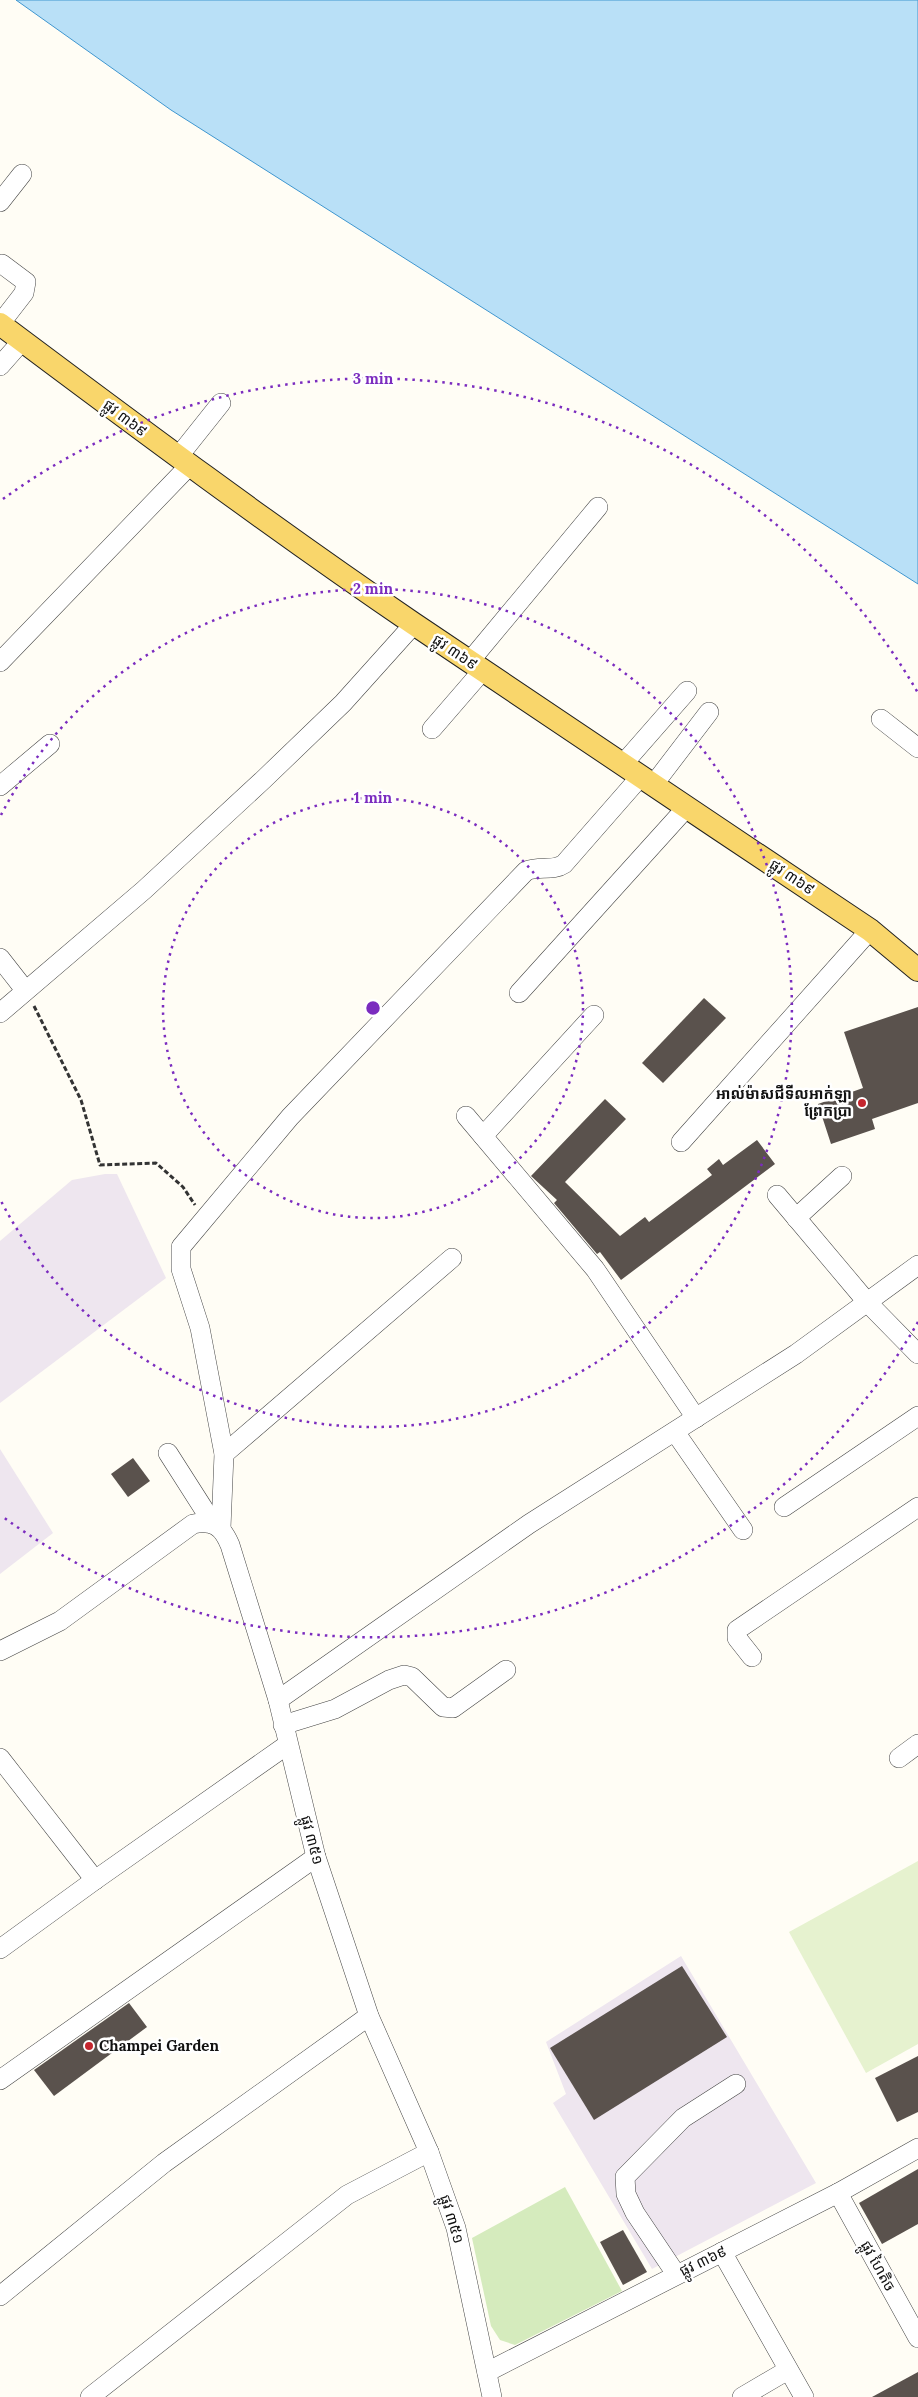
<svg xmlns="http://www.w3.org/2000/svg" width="918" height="2397" font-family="Lora,'Noto Sans Khmer',serif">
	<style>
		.industrial { fill: #eee6ef }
		.green { fill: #d5ebbd }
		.pitch { fill: #e6f2cf }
		.water { fill: #b9e0f7; stroke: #3f96cf }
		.building { fill: #5a524d }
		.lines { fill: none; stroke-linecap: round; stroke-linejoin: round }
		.minor-casing { stroke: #444; stroke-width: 20 }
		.major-casing { stroke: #222; stroke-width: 24 }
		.path { stroke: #333; stroke-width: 3; stroke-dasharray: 5 2.5; stroke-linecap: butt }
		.minor { stroke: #fff; stroke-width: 19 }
		.major { stroke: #f9d66b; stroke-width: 22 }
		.ring { fill: none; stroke: #7b2cbf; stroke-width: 2.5; stroke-dasharray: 2.5 5 }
		.poi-dot { fill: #c4262e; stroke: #fff; stroke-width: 2 }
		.labels { text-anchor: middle; stroke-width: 5; stroke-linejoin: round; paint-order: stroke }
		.street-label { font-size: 15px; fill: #111; stroke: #fff }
		.poi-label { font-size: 15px; font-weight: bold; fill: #111; stroke: #fff; text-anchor: end }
		.centre { fill: #7b2cbf; stroke: #fff; stroke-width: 2.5 }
		.ring-label { font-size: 15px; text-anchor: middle; font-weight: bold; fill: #7b2cbf; stroke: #fff; stroke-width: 5; stroke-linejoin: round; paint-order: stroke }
	</style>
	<rect width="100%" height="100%" fill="#fffdf5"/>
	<g class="industrial">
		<path d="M105 1174H117L166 1278 0 1403V1241L72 1180Z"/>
		<path d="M0 1449 53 1533 0 1574Z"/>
		<path d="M681 1956 816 2183 652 2269 553 2103 566 2094 546 2042Z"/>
	</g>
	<path class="green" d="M565 2187 622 2291 515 2345 500 2340 491 2326 472 2238Z"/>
	<path class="pitch" d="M918 1861V2044L866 2073 789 1932Z"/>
	<path class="water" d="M16 0H918V584L171 110Z"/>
	<g class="building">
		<path d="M704 998 726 1018 663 1083 642 1063Z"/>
		<path d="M918 1007V1103L872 1119 875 1129 831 1144 818 1104 863 1088 844 1032Z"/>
		<path d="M605 1099 626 1119 565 1182 620 1236 645 1217 649 1222 712 1175 707 1169 719 1159 723 1165 757 1140 775 1164 621 1280 600 1252 597 1254 554 1203 557 1200 531 1176Z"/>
		<path d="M133 1458 150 1481 128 1497 111 1474Z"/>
		<path d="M682 1966 727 2037 594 2120 550 2048Z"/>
		<path d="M129 2003 147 2027 54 2096 34 2070Z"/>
		<path d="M918 2056V2112L897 2122 875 2078Z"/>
		<path d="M918 2169V2224L882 2244 859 2203Z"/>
		<path d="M623 2230 647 2272 623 2285 600 2242Z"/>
		<path d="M918 2372V2397H872Z"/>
	</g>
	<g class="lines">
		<defs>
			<g id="minor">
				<path d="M0 202 22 174"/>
				<path d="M0 324 24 293 26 282 2 264"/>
				<path d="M0 366 22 341"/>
				<path d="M178 457 221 403"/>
				<path d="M470 661 598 507"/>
				<path d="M0 662 189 466"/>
				<path d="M881 719 918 748"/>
				<path d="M432 729 483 670"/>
				<path d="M623 764 687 691"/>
				<path d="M654 784 709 712"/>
				<path d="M0 786 50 744"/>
				<path d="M0 958 25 990"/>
				<path d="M519 993 687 807"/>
				<path d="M0 1013 144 890 263 780 343 703 414 624"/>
				<path d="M466 1116 595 1269 696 1418"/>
				<path d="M483 1136 594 1015"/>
				<path d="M681 1142 870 930"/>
				<path d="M777 1195 867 1302 918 1354"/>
				<path d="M796 1218 842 1176"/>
				<path d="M675 1432 743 1530"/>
				<path d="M168 1453 212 1522"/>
				<path d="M224 1454 452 1258"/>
				<path d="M784 1507 918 1416"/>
				<path d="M221 1528 224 1454 200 1328 181 1269V1247L290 1117 526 871C540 865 552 872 564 864L641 776"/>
				<path d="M0 1651 60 1621 193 1524C213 1520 222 1526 230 1545L278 1700 316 1857 369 2016 429 2152 456 2228 492 2397"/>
				<path d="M752 1657 737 1638V1630L918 1507"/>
				<path d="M278 1700 529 1524 796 1354 918 1265"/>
				<path d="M283 1725 335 1709 389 1680 404 1675 412 1677 443 1707 453 1708 506 1670"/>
				<path d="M0 1758 95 1880"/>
				<path d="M899 1758 918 1744"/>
				<path d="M0 1949 95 1880 287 1745"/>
				<path d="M0 2080 316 1857"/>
				<path d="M838 2193 918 2338"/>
				<path d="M722 2252 804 2397"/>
				<path d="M676 2274 635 2213 626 2194 625 2177 683 2118 736 2084"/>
				<path d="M0 2296 164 2163 369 2016"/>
				<path d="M487 2372 838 2193 918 2148"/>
				<path d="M90 2397 347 2195 429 2152"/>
				<path d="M742 2397 788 2370"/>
			</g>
			<path id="major" d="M0 324C136 426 273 528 414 624 565 727 718 828 870 930L918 970"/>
		</defs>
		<use href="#minor" class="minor-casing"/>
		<use href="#major" class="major-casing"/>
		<path class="path" d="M34 1006 81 1100 100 1165 156 1163 183 1187 195 1205"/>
		<use href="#minor" class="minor"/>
		<use href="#major" class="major"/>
	</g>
	<g class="ring">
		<circle cx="373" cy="1008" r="210"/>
		<path d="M1 815A419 419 0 1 1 1 1201"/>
		<path d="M918 1322A629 629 0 0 1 3 1517M3 499A629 629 0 0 1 918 693"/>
	</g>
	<g class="poi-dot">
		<circle cx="862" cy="1103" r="5"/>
		<circle cx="89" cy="2046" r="5"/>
	</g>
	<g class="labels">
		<g class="street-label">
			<text transform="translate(125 418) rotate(37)" y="5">ផ្លូវ ៣៦៩</text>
			<text transform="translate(455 652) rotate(34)" y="5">ផ្លូវ ៣៦៩</text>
			<text transform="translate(792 877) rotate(34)" y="5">ផ្លូវ ៣៦៩</text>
			<text transform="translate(312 1840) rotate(75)" y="5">ផ្លូវ ៣៥១</text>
			<text transform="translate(452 2219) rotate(73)" y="5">ផ្លូវ ៣៥១</text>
			<text transform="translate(703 2261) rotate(-26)" y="5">ផ្លូវ ៣៦៩</text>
			<text transform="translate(878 2266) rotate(61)" y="5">ផ្លូវ ហៃតិច</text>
		</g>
		<g class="poi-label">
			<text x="852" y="1099">អាល់ម៉ាសជីទីលអាក់ឡា<tspan x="852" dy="17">ព្រែកប្រា</tspan></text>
			<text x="99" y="2051" text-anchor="start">Champei Garden</text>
		</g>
	</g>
	<circle cx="373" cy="1008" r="8" class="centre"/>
	<g class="ring-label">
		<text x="373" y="384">3 min</text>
		<text x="373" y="594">2 min</text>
		<text x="373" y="803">1 min</text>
	</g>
</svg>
